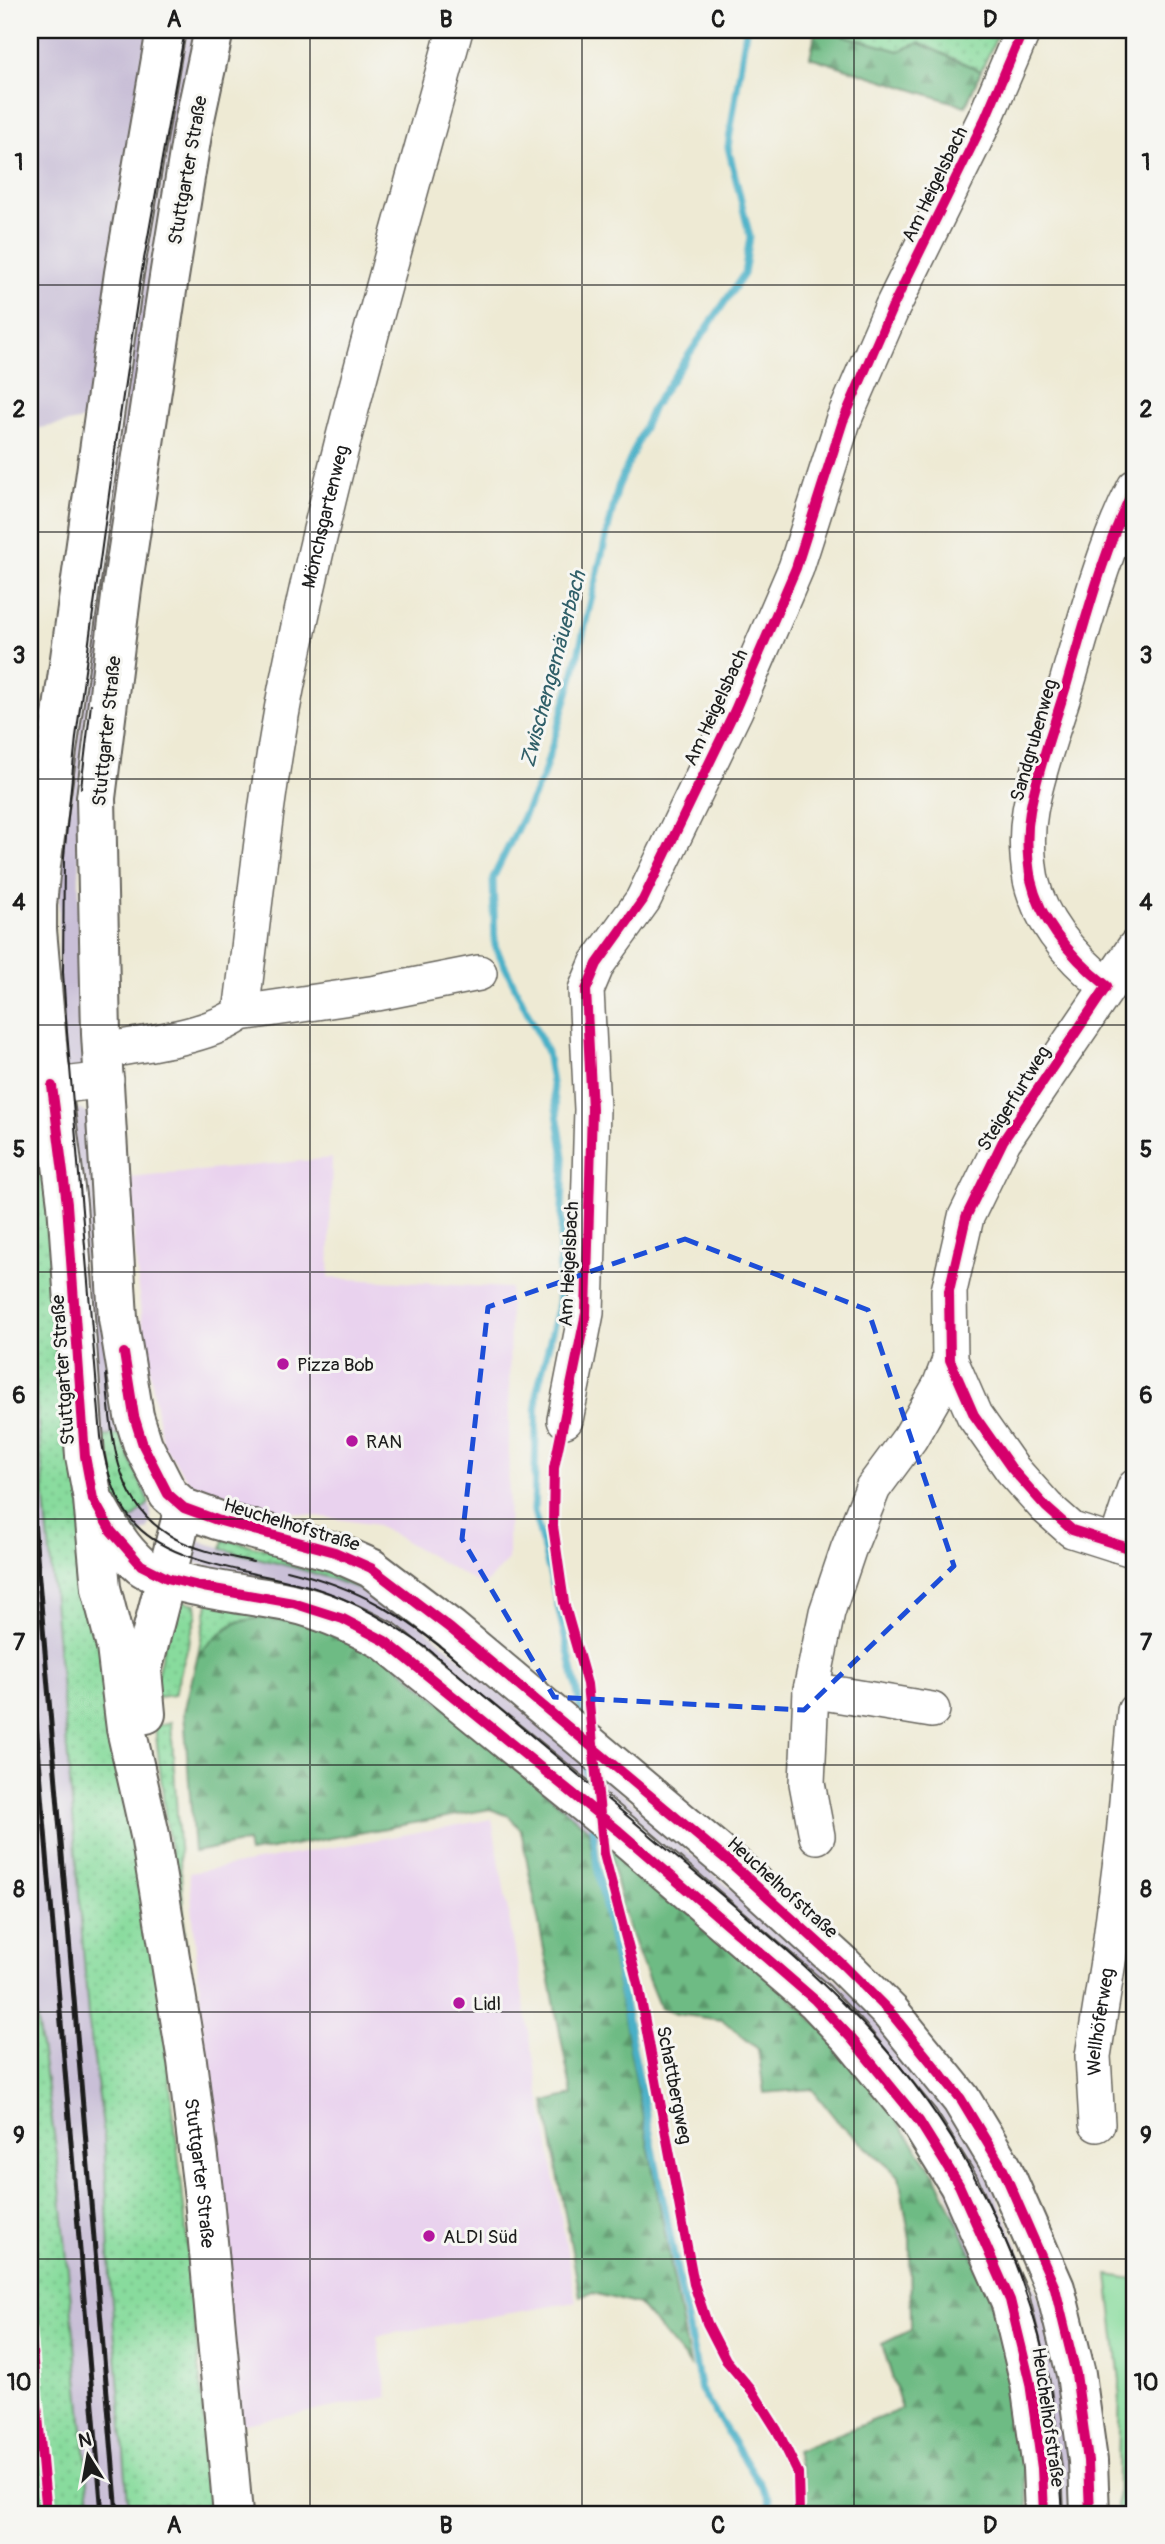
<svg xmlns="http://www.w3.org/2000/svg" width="1165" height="2544" font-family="Pangolin,sans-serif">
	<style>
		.built { fill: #e9d2ee }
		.industrial { fill: #c9bfd7 }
		.grass { fill: url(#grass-dots); stroke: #527c5c; stroke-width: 2 }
		.forest { fill: url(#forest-firs); stroke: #456c50; stroke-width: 2 }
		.garden { fill: #88db9d; stroke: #527c5c; stroke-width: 2 }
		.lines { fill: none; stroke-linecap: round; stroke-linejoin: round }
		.stream { stroke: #48b0c7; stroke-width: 7 }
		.minor-casing { stroke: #66645c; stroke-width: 38 }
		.major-casing { stroke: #66645c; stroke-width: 42 }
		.minor { stroke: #fff; stroke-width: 35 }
		.major { stroke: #fff; stroke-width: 38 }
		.tram { stroke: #1c1c1c; stroke-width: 2 }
		.rail { stroke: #1c1c1c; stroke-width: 5 }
		.cycleway-casing { stroke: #f6f6f2; stroke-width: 15 }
		.cycleway { stroke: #d6006c; stroke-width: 10 }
		.marked { fill: none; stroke: #1d4ed8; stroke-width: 5; stroke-dasharray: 14 9; stroke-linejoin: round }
		.grid { fill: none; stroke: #1c1c1c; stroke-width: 2; stroke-opacity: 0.55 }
		.poi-dot { fill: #b5179e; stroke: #f6f6f2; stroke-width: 2.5 }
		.labels { text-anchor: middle; stroke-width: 6; stroke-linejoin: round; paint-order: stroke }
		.street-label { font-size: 19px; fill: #1c1c1c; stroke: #f6f6f2 }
		.poi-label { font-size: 19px; fill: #1c1c1c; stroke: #f6f6f2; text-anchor: start }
		.water-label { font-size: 21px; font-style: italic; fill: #305f69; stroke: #f6f6f2 }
		.neatline { fill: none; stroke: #1c1c1c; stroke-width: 2.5 }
		.grid-label { font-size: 23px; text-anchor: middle; font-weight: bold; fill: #1c1c1c }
	</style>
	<defs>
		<pattern id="grass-dots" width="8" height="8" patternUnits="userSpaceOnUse" patternTransform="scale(1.75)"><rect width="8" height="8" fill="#88db9d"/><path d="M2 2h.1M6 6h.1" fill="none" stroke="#75bb87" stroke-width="1.8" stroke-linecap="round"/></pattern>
		<pattern id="forest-firs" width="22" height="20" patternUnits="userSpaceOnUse" patternTransform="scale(1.75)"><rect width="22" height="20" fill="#6ebb84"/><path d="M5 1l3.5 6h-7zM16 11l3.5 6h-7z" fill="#5a976b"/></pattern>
	</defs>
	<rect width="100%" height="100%" fill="#f6f6f2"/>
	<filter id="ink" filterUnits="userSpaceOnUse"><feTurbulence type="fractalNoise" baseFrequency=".0143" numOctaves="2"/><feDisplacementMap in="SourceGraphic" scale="14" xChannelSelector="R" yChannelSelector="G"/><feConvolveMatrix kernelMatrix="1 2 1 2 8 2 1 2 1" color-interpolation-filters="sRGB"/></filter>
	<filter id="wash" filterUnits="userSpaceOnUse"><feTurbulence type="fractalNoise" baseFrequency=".00686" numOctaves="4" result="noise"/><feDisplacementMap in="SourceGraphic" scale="28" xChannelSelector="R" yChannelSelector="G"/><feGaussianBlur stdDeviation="1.57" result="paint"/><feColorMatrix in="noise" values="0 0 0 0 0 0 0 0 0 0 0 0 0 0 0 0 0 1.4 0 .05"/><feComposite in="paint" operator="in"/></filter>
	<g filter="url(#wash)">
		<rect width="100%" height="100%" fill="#eeead4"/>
		<g class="built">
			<path d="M332 1158 329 1278 510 1288 508 1560 483 1586 377 1525 256 1507 190 1483 162 1443 141 1316 129 1178Z"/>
			<path d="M492 1819 576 2302 377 2336 388 2397 239 2425 189 1873Z"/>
		</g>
		<g class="industrial">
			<path d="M30 30H153L94 418 30 430Z"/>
			<path d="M176 30H203L79 861V967L84 1072 65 1073 59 975V870Z"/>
			<path d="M78 1108 88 1114 151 1512V1519L148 1529 136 1536 110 1513 68 1116Z"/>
			<path d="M30 1328 75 1839 88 2016 104 2134 110 2279 129 2514H91L57 2154 30 1974Z"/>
			<path d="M187 1538 311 1571 351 1584 384 1600 388 1598 582 1759 883 2021 972 2138 1054 2333 1080 2514H1056L916 2097 285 1583 217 1569 183 1559Z"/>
		</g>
		<g class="grass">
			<path d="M824 30H1000L981 71 919 43 899 51Z"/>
			<path d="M40 1123 160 1997 182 2187 213 2514H129L110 2279 104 2134 88 2016 75 1839 30 1328V1124Z"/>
			<path d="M120 1434 149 1503 129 1522 141 1535 136 1536 120 1528 94 1438Z"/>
			<path d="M224 1539 303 1558 351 1577 384 1600C332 1575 278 1563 222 1549Z"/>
			<path d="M209 1598 287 1613 198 1654Z"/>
			<path d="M183 1601 196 1604 197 1614 174 1695 157 1697 156 1680 172 1610Z"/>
			<path d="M171 1722 186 1952 165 1814 155 1726Z"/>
			<path d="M30 1974 57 2154 91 2514H30Z"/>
		</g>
		<g class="forest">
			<path d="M816 30H824L899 51 919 43 981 71 966 106 958 104 810 57Z"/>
			<path d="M287 1613 380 1651 588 1829 690 2365 639 2305 593 2293 580 2296 545 2102 572 2095 521 1830 509 1816 490 1809 249 1853 247 1842 194 1852 184 1712 198 1654 217 1636 236 1622Z"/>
			<path d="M611 1848 783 1989 862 2071 936 2176 994 2303 1016 2390 1029 2514H806L802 2472 796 2451 902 2409 882 2344 911 2330 910 2239 899 2176 839 2123 812 2089 764 2093 758 2049 722 2020 676 2014 660 2008C639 1956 616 1904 611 1848Z"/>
		</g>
		<path class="garden" d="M1108 2275 1135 2279V2514H1117L1120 2381Z"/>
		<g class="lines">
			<g class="stream">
				<path d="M581 1719 579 1700 556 1597 534 1511 537 1391 558 1309 564 1157 547 1052 495 946 493 878 543 776 573 676 618 487 653 407 744 274 750 237 728 147 746 30"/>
				<path d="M585 1759 589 1789"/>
				<path d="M593 1828 597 1866 701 2390 770 2500 768 2514"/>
			</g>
		</g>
	</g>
	<g filter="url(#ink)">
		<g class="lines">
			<defs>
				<g id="minor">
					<path d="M1107 986C1072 958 1041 924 1031 880 1027 857 1026 833 1030 811 1037 771 1055 723 1067 683 1086 618 1104 548 1135 487"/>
					<path id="s1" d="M241 1013C255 905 265 796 286 689 330 467 395 248 455 30"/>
					<path d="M103 1051C145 1043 207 1038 241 1013L377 993 479 973"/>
					<path d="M30 1089 106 1080"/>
					<path d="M950 1360 974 1415 1012 1469 1046 1507 1072 1530 1135 1550"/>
					<path d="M565 1420 586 1313 592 1109 586 990 597 964 643 900 735 710 796 568 843 421 892 308 985 119 1023 30"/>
					<path d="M1116 1544 1135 1487"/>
					<path d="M811 1690 932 1710"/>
					<path d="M817 1836 807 1783 811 1690 827 1612 848 1550 873 1488 910 1438 940 1386 950 1360 949 1291 966 1217 1003 1141 1135 947"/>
					<path id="s2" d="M1097 2124 1093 2056 1109 1955 1124 1836 1135 1711"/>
				</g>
				<g id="major">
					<path id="s3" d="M166 30 124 273 41 865 37 905V930L48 1054 67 1204 85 1456 93 1499 101 1588 116 1647 126 1729 150 1835 187 2061 204 2198 233 2514"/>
					<path d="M214 30 193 128 169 277 122 589 96 798 101 1034 118 1318 134 1416 143 1445 168 1494 184 1508 217 1520 335 1552 371 1568 451 1629 734 1866 843 1965 891 2013 961 2099 1002 2167 1055 2288 1076 2374 1088 2461 1090 2514"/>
					<path d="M96 1504C108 1525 121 1549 140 1565 169 1588 253 1594 291 1603 324 1610 355 1625 385 1641L619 1831 815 2000 851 2038 919 2121 959 2185 1010 2300 1030 2383 1042 2468 1044 2514"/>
					<path d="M146 1714 142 1671 184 1508"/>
				</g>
			</defs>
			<use href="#minor" class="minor-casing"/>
			<use href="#major" class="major-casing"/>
			<use href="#minor" class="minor"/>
			<use href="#major" class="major"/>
			<g class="tram">
				<path d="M185 30 141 276 117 436 76 737 64 857 63 972 67 1032 101 1437C106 1468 114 1501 136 1525 174 1566 262 1572 315 1588 356 1601 392 1624 427 1648 512 1719 596 1790 681 1861 747 1916 814 1971 872 2034 950 2119 1009 2225 1039 2336 1054 2394 1059 2455 1063 2514"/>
				<path d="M81 788 91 704"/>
				<path d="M106 1374C112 1436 113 1506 176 1539 199 1551 227 1556 253 1562"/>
				<path d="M287 1570C360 1588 404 1615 460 1663"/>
			</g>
			<g class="rail">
				<path d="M30 1472 117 2514"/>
				<path d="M30 1651 102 2514"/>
			</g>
			<defs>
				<g id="cycleway">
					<path d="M1135 487C1104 548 1086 618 1067 683 1055 723 1037 771 1030 811 1026 833 1027 857 1031 880 1041 924 1072 958 1107 986L1003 1141 966 1217 949 1291 950 1360 974 1415 1012 1469 1046 1507 1072 1530 1135 1550"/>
					<path d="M52 1086 67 1204 85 1456 93 1499 111 1531 141 1565 167 1578 203 1587 293 1603 343 1619 385 1641 619 1831 815 2000 851 2038 919 2121 959 2185 1010 2300 1030 2383 1042 2468 1044 2514"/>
					<path d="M124 1353 134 1416 143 1445 168 1494 184 1508 217 1520 335 1552 371 1568 451 1629 734 1866 843 1965 891 2013 961 2099 1002 2167 1055 2288 1076 2374 1088 2461 1090 2514"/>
					<path d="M30 2330 47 2514"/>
					<path d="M799 2514 798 2473 777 2430 753 2392 726 2360 707 2323 694 2284 638 1984 604 1854 587 1684 564 1603 553 1526 554 1468 586 1313 592 1109 586 990 597 964 643 900 735 710 796 568 843 421 892 308 985 119 1023 30"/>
				</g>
			</defs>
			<use href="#cycleway" class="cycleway-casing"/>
			<use href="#cycleway" class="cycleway"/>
		</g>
	</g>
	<path class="marked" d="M685 1239 868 1310 954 1566 804 1710 554 1697 462 1539 488 1307Z"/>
	<path class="grid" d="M310 30V2514M582 30V2514M854 30V2514M30 285H1135M30 532H1135M30 779H1135M30 1025H1135M30 1272H1135M30 1519H1135M30 1765H1135M30 2012H1135M30 2259H1135"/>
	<g class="poi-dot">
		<circle cx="283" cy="1364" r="7"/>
		<circle cx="352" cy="1441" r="7"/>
		<circle cx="459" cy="2003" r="7"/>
		<circle cx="429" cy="2236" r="7"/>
	</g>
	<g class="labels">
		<g class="street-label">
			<text transform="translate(187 170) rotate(-80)" y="7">Stuttgarter Straße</text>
			<text transform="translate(934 184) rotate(-64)" y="7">Am Heigelsbach</text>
			<text dy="7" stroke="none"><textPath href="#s1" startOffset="504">Mönchsgartenweg</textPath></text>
			<text transform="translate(715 707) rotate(-65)" y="7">Am Heigelsbach</text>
			<text transform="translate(106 731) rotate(-84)" y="7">Stuttgarter Straße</text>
			<text transform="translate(1033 740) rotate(-74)" y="7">Sandgrubenweg</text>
			<text transform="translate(1013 1098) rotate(-58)" y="7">Steigerfurtweg</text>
			<text transform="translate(568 1264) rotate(-87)" y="7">Am Heigelsbach</text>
			<text transform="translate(62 1370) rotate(-94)" y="7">Stuttgarter Straße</text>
			<text transform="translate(292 1524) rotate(17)" y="7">Heuchelhofstraße</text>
			<text transform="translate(783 1887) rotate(42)" y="7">Heuchelhofstraße</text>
			<text dy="7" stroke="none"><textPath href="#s2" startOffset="103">Wellhöferweg</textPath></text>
			<text transform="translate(675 2085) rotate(79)" y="7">Schattbergweg</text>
			<text dy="7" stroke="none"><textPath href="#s3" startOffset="2165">Stuttgarter Straße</textPath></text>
			<text transform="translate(1049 2417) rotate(82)" y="7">Heuchelhofstraße</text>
		</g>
		<g class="poi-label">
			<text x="297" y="1371">Pizza Bob</text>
			<text x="366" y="1448">RAN</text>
			<text x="473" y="2010">Lidl</text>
			<text x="443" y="2243">ALDI Süd</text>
		</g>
		<g class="water-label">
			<text transform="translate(553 669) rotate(-75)" y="7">Zwischengemäuerbach</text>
		</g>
	</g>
	<rect width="1165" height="2544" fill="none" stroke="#f6f6f2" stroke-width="77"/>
	<g transform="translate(88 2456) rotate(349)" stroke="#f6f6f2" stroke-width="5" paint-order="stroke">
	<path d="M0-5L12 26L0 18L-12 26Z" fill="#1c1c1c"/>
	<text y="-10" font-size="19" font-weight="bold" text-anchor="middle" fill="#1c1c1c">N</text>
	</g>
	<rect x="38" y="38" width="1088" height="2468" class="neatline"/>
	<g class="grid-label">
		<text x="174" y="27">A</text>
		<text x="446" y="27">B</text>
		<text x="718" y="27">C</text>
		<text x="990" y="27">D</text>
		<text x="19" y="170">1</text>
		<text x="1146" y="170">1</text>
		<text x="19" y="417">2</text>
		<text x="1146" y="417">2</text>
		<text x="19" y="663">3</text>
		<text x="1146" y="663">3</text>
		<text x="19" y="910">4</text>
		<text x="1146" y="910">4</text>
		<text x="19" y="1157">5</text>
		<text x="1146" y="1157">5</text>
		<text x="19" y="1403">6</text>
		<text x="1146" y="1403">6</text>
		<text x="19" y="1650">7</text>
		<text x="1146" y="1650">7</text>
		<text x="19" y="1897">8</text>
		<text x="1146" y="1897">8</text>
		<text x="19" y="2143">9</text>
		<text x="1146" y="2143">9</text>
		<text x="19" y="2390">10</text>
		<text x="1146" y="2390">10</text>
		<text x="174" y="2533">A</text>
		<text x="446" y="2533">B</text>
		<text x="718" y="2533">C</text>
		<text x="990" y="2533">D</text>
	</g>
</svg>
